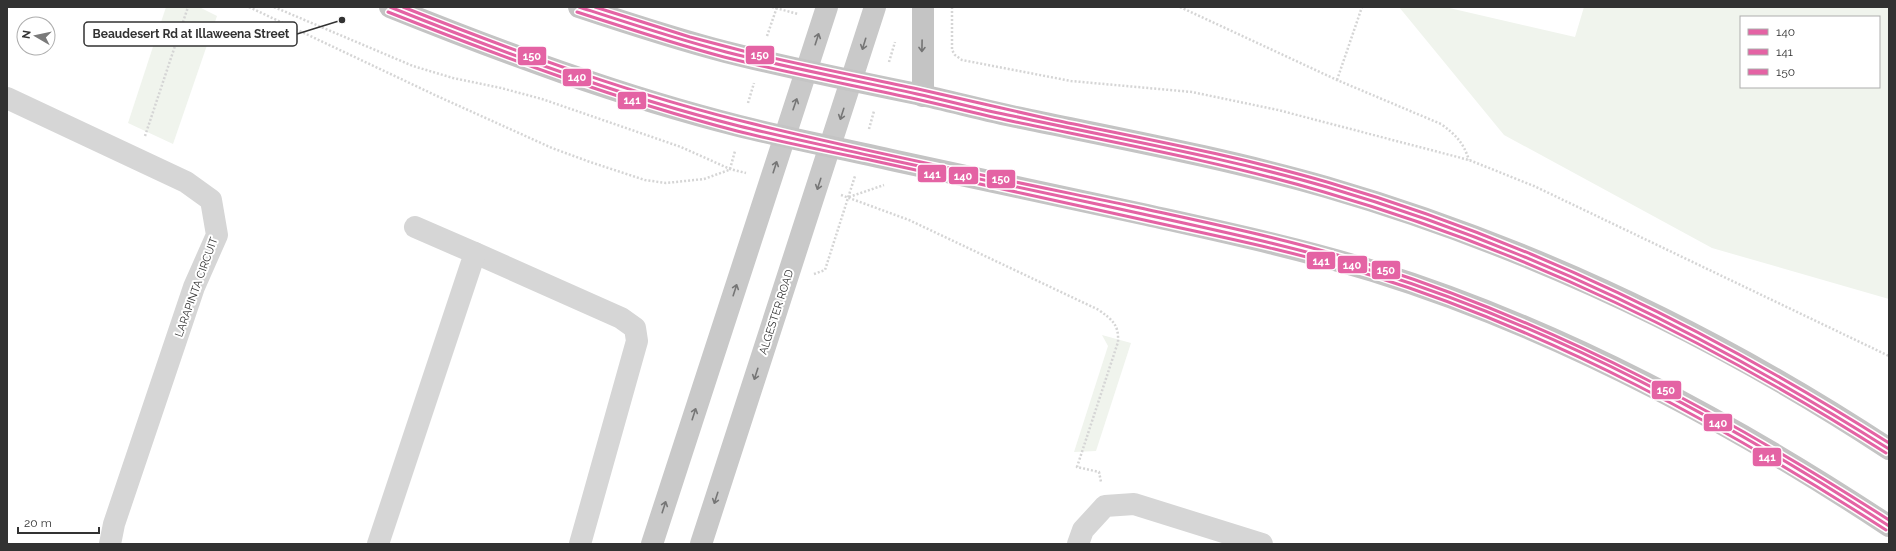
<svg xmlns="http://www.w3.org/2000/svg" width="1896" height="551" font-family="Raleway,sans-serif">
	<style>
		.green { fill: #f0f4ed; fill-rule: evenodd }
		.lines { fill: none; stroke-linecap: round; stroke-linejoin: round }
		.path { stroke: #d5d5d5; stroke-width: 2.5; stroke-dasharray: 2 2; stroke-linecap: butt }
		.minor { stroke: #d6d6d6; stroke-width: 22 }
		.major { stroke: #c9c9c9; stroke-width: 22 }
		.highway { stroke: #c4c4c4; stroke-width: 22 }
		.bus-1-casing { stroke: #fff; stroke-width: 6 }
		.bus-2-casing { stroke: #fff; stroke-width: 6 }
		.bus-3-casing { stroke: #fff; stroke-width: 6 }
		.bus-1 { stroke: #e463a4; stroke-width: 3 }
		.bus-2 { stroke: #e463a4; stroke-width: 3 }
		.bus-3 { stroke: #e463a4; stroke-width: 3 }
		.oneway { stroke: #767676 }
		.oneway2 { stroke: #747474 }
		.labels { text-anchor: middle; stroke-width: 4; stroke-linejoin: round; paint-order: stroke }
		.street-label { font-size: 11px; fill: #323232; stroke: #fff }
		.leader { fill: none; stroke: #323232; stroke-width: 1.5 }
		.callout-dot { fill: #323232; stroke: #fff; stroke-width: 1.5 }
		.callout { fill: #fff; stroke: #323232; stroke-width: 1.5 }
		.callout-label { font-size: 12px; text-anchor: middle; font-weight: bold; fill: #323232 }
		.line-badge { stroke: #fff; stroke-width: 1.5 }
		.badge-label { font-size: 11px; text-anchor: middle; font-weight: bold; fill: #fff }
	</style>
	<rect width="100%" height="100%" fill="#fff"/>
	<g class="green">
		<path d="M166 7H199L217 16 173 144 128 123Z"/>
		<path d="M1399 7H1445L1575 37 1584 7H1889V299L1712 248 1504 135ZM1741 17H1879V87H1741Z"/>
		<path d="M1102 335 1131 343 1096 451 1074 452 1108 346Z"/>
	</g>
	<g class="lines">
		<g class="path">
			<path d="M249 7 437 96 552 148 590 162 645 180 666 183 704 179 729 170"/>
			<path d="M274 7 413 66 453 78 501 88 542 99 681 147 730 169 746 173"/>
			<path d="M772 7 798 14"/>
			<path d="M952 7V50L955 55 962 60 1071 81 1192 92 1278 110 1469 160 1534 186 1889 356"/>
			<path d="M1180 7 1337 80 1441 124C1456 135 1463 142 1469 160"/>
			<path d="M767 36 777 7"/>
			<path d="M889 62 895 42"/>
			<path d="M1337 80 1362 7"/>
			<path d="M748 103 754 83"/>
			<path d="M869 129 874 111"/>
			<path d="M145 136 188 7"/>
			<path d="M730 169 735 151"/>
			<path d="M841 195 909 220 1099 310C1112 320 1119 324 1118 342L1077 467 1099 472 1101 482"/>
			<path d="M849 197 884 185"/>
			<path d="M814 274 825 270 855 176"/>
		</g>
		<g class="minor">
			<path d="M7 98 186 182 211 200 217 235 194 287 114 524 110 544"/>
			<path d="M475 253 621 318 635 328 637 341 580 544"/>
			<path d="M378 544 475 253 415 227"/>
			<path d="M1078 544 1083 530 1105 506 1134 504 1262 544"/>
		</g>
		<g class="major">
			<path d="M652 544 827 7"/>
			<path d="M701 544 875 7"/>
		</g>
		<g class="highway">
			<path d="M390 7C504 53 620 96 739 126 791 139 844 149 896 161 980 179 1063 197 1147 215 1223 232 1298 248 1373 271 1557 328 1729 420 1889 526"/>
			<path d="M579 7C627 23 676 39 726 52 789 68 853 81 917 94 954 102 990 112 1026 119 1127 140 1228 159 1326 187 1526 245 1716 335 1889 449"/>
			<path d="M923 96V7"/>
		</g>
		<defs>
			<g id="bus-1">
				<path d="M390 7C504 53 620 96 739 126 783 137 828 146 872 156 972 178 1071 198 1170 220 1238 235 1306 250 1373 271 1558 329 1727 421 1889 526"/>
				<path d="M579 7C628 23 676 39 726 52 789 68 854 80 917 94 949 101 981 110 1013 116 1118 139 1224 157 1327 187 1531 247 1710 336 1889 449"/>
			</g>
			<g id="bus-2">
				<path d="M388 12C502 57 618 100 737 131 781 142 826 151 870 160 972 183 1074 204 1176 227 1241 241 1306 255 1370 275 1555 333 1724 426 1886 530"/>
				<path d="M577 12C626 28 675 44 724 57 788 73 852 85 916 99 947 106 979 114 1011 121 1116 143 1222 162 1324 192 1528 251 1708 340 1886 453"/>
			</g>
			<g id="bus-3">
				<path d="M403 7C519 53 636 96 758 125 881 155 1006 180 1131 206 1213 224 1297 241 1377 267 1562 327 1727 416 1889 520"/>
				<path d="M595 7 690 37 751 53C806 66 862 77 918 89 963 99 1009 110 1054 120 1146 139 1238 156 1327 182 1530 241 1712 331 1889 443"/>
			</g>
		</defs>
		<use href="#bus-1" class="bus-1-casing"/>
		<use href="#bus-2" class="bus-2-casing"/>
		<use href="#bus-3" class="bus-3-casing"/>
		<use href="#bus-1" class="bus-1"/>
		<use href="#bus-2" class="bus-2"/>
		<use href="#bus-3" class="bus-3"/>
	</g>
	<defs><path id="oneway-shaft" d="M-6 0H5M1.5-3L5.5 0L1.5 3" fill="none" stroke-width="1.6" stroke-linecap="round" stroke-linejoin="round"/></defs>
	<g class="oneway">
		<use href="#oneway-shaft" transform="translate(817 39) rotate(-72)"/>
		<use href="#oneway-shaft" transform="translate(864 44) rotate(107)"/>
		<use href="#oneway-shaft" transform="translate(795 104) rotate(-71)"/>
		<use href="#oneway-shaft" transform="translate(842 114) rotate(108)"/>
		<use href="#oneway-shaft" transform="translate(775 167) rotate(-72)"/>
		<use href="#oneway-shaft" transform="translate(819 184) rotate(108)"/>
		<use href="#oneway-shaft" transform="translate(735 290) rotate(-72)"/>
		<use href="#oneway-shaft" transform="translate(756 374) rotate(108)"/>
		<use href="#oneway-shaft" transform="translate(694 414) rotate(-72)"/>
		<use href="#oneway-shaft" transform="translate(716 498) rotate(108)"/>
		<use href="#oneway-shaft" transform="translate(664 507) rotate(-72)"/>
	</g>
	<use class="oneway2" href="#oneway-shaft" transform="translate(922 46) rotate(91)"/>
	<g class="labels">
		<g class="street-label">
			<text transform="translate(196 287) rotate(-70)" y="4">LARAPINTA CIRCUIT</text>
			<text transform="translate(776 312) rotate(-72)" y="4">ALGESTER ROAD</text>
		</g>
	</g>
	<path class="leader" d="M342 20L297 34"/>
	<circle class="callout-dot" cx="342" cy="20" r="4"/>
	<rect class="callout" x="84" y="22" width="213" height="24" rx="4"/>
	<g class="callout-label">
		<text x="191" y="38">Beaudesert Rd at Illaweena Street</text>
	</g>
	<g class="line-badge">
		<rect x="745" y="45" width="30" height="20" rx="4" fill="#e463a4"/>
		<rect x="517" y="46" width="30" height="20" rx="4" fill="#e463a4"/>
		<rect x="562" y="68" width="30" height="19" rx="4" fill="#e463a4"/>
		<rect x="617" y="91" width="30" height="19" rx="4" fill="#e463a4"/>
		<rect x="917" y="164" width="30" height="19" rx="4" fill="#e463a4"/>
		<rect x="948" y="166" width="31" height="19" rx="4" fill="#e463a4"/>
		<rect x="986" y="169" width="30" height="20" rx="4" fill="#e463a4"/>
		<rect x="1306" y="251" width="30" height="19" rx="4" fill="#e463a4"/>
		<rect x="1337" y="255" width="31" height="19" rx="4" fill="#e463a4"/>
		<rect x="1371" y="260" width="30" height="20" rx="4" fill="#e463a4"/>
		<rect x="1651" y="380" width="31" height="20" rx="4" fill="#e463a4"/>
		<rect x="1703" y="413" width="30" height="19" rx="4" fill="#e463a4"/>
		<rect x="1752" y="447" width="30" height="20" rx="4" fill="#e463a4"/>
	</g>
	<g class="badge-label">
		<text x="760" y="59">150</text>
		<text x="532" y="60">150</text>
		<text x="577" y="81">140</text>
		<text x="632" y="104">141</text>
		<text x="932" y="178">141</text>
		<text x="963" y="180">140</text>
		<text x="1001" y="183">150</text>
		<text x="1321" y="265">141</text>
		<text x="1352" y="269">140</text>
		<text x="1386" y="274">150</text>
		<text x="1666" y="394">150</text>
		<text x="1718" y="427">140</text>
		<text x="1767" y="461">141</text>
	</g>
	<rect width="1896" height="551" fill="none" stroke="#323232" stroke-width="16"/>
	<rect x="1740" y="16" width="140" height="72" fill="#ffffff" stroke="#adadad"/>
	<rect x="1748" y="29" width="20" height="6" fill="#e463a4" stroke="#adadad"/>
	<text x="1776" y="36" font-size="12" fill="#323232">140</text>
	<rect x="1748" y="49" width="20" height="6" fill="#e463a4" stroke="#adadad"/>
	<text x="1776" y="56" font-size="12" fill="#323232">141</text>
	<rect x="1748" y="69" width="20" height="6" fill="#e463a4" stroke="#adadad"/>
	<text x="1776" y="76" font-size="12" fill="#323232">150</text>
	<g transform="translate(36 36) rotate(279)"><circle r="19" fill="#ffffff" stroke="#adadad"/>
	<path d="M0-3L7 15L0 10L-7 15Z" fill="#7a7a7a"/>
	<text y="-6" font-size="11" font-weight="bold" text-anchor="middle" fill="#323232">N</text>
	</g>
	<path d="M18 527v6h81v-6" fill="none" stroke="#323232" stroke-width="2"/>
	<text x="24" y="527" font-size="12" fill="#323232" stroke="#ffffff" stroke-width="3" paint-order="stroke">20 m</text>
</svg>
